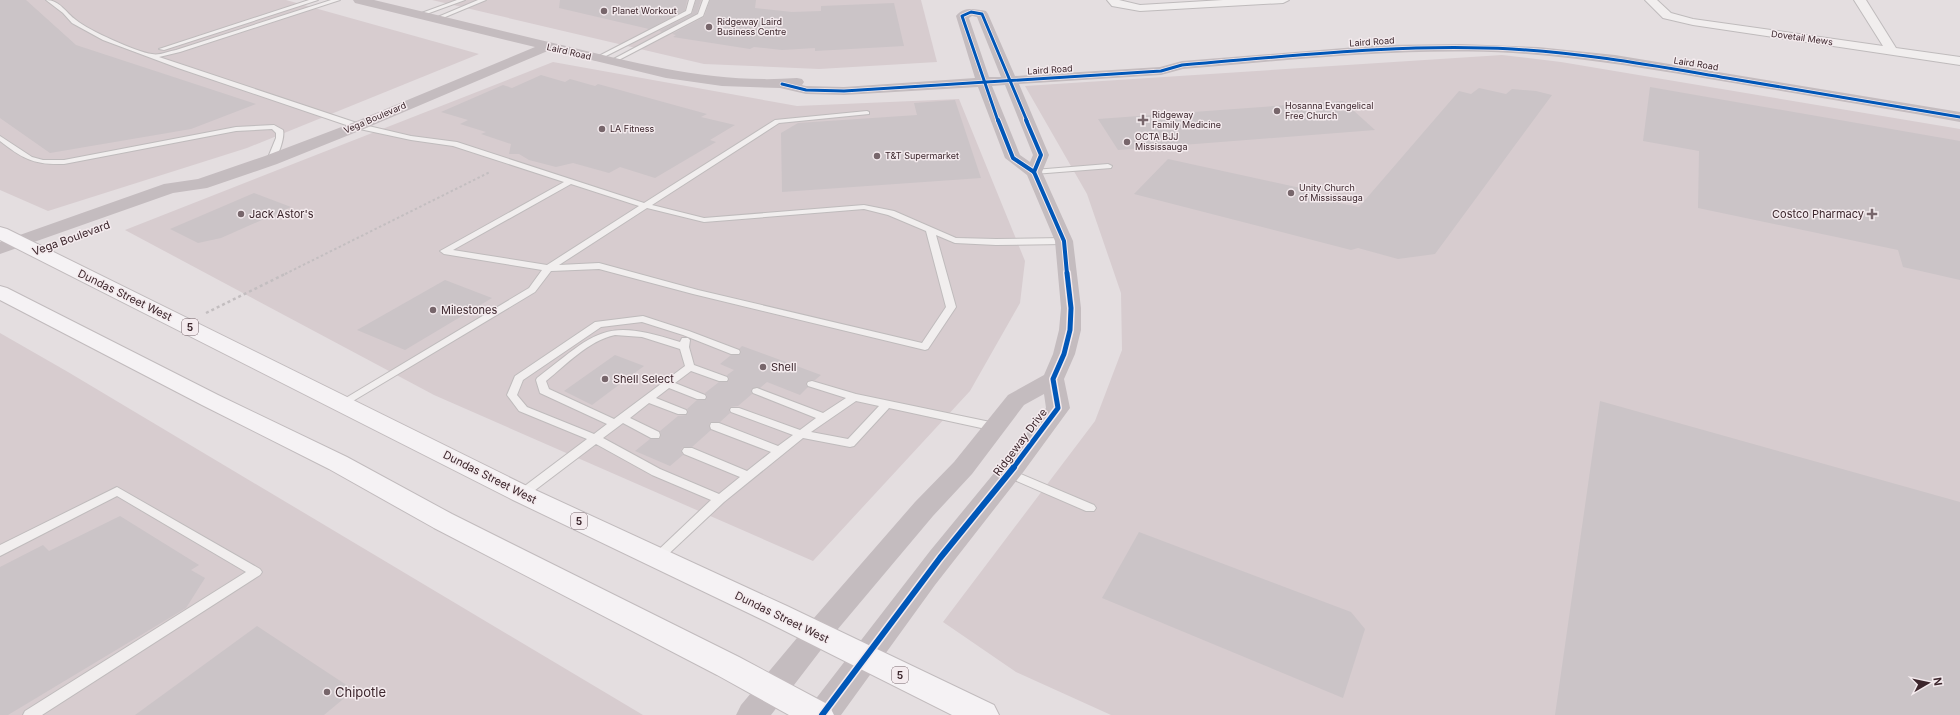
<svg xmlns="http://www.w3.org/2000/svg" width="1960" height="715" font-family="Inter,sans-serif">
	<style>
		.built { fill: #d7cccf }
		.building { fill: #cbc4c7 }
		.lines { fill: none; stroke-linecap: round; stroke-linejoin: round }
		.lane-casing { stroke: #bfbbbc; stroke-width: 2 }
		.street-casing { stroke: #bfbbbc; stroke-width: 2 }
		.primary-casing { stroke: #c1bbbd; stroke-width: 2 }
		.path-far1 { stroke: #c3bec0; stroke-width: 2; stroke-dasharray: 2.5 2.5; stroke-linecap: butt }
		.path { stroke: #c3bec0; stroke-width: 2.5; stroke-dasharray: 3 3; stroke-linecap: butt }
		.lane { fill: #f1eeee; fill-rule: evenodd }
		.street { fill: #f1eeee; fill-rule: evenodd }
		.secondary { fill: #c4bcbf; fill-rule: evenodd }
		.primary { fill: #f5f2f4; fill-rule: evenodd }
		.cycleway-far3-casing { stroke: #f4ebee; stroke-width: 4.5 }
		.cycleway-far2-casing { stroke: #f4ebee; stroke-width: 6 }
		.cycleway-far1-casing { stroke: #f4ebee; stroke-width: 8 }
		.cycleway-casing { stroke: #f4ebee; stroke-width: 9 }
		.cycleway-far3 { stroke: #0057b8; stroke-width: 3 }
		.cycleway-far2 { stroke: #0057b8; stroke-width: 4 }
		.cycleway-far1 { stroke: #0057b8; stroke-width: 5 }
		.cycleway { stroke: #0057b8; stroke-width: 6 }
		.poi-dot { fill: #77666b; stroke: #f4ebee; stroke-width: 1.5 }
		.labels { text-anchor: middle; stroke-width: 3; stroke-linejoin: round; paint-order: stroke }
		.far-poi-label { font-size: 9px; fill: #3c262c; stroke: #f4ebee; text-anchor: start }
		.far-street-label { font-size: 9px; fill: #3c262c; stroke: #f4ebee }
		.shield { fill: #f4ebee; stroke: #736166; stroke-width: 1 }
		.shield-label { font-size: 10px; font-weight: bold; fill: #3c262c }
		.poi-label { font-size: 11px; fill: #3c262c; stroke: #f4ebee; text-anchor: start }
		.street-label { font-size: 11px; fill: #3c262c; stroke: #f4ebee }
		.near-poi-label { font-size: 13px; fill: #3c262c; stroke: #f4ebee; text-anchor: start }
	</style>
	<rect width="100%" height="100%" fill="#e4dee0"/>
	<g class="built">
		<path d="M0 0H286L479 54 247 148 48 211 0 190Z"/>
		<path d="M432 0H921L937 62 819 69 704 64Z"/>
		<path d="M1502 55 1561 62 1960 129V715H1111L1016 672 943 622 1095 421 1122 350 1121 293 1087 194 1025 86Z"/>
		<path d="M553 62 797 106 959 99 1025 261 1020 303 970 391 813 561 434 395 125 230Z"/>
		<path d="M0 333 68 372 643 715H0Z"/>
	</g>
	<g class="building">
		<path d="M0 0H26L76 45 256 104 191 129 50 153 0 118Z"/>
		<path d="M560 0H687L685 10 649 29 559 8Z"/>
		<path d="M696 0H701L697 13 662 32 659 31 692 14Z"/>
		<path d="M710 0H756L755 8 792 12 821 11V6L894 3 904 46 815 51V48L782 50 754 47 750 49 673 37 676 35 672 34 704 17Z"/>
		<path d="M541 75 565 82 570 79 595 86 598 84 707 114 701 117 735 125 710 140 716 142 655 178 620 167 609 173 573 163 556 167 529 160 519 154H509L511 144 481 134 486 132 460 124 468 120 441 112 503 85 512 88Z"/>
		<path d="M1650 87 1960 141V280L1903 267 1898 250 1698 208 1699 151 1643 141Z"/>
		<path d="M1479 88 1506 94 1512 89 1536 91 1552 95 1435 254 1398 259 1358 248 1351 250 1134 194 1168 159 1314 191V198L1359 207 1459 91 1471 94Z"/>
		<path d="M955 100 981 178 782 192 781 133 798 123 917 115 914 103Z"/>
		<path d="M1343 101 1375 130 1118 150 1098 119Z"/>
		<path d="M254 193 291 207 221 238 198 243 170 229Z"/>
		<path d="M445 280 492 298 405 350 357 330Z"/>
		<path d="M742 346 821 375 815 380 807 381 806 385 808 387 800 395 767 382 760 388H753L751 390 752 394 738 406 730 407 729 411 730 413 720 422H710L709 426 711 430 692 447H683L681 450 683 455 670 466 635 451 650 439H660L661 435 660 431 678 416 687 415 688 411 687 409 697 400H706L707 396 705 393 719 382H728L729 378 727 375 734 370 720 364 731 355H740L741 351 739 349Z"/>
		<path d="M615 355 644 366 592 405 564 391Z"/>
		<path d="M1600 401 1960 502V715H1555Z"/>
		<path d="M120 516 199 565 191 570 205 578 186 608 8 715H0V567L43 545 49 551Z"/>
		<path d="M1139 532 1351 612 1365 629 1343 698 1102 598Z"/>
		<path d="M257 626 354 690 324 715H135Z"/>
	</g>
	<g class="lines">
		<defs>
			<g id="lane">
				<path d="M46 0C60 0 66 13 76 20 88 30 136 52 152 54 159 56 169 51 176 50L331 0H340L180 52 159 57 360 124 411 136 457 142 644 203 775 120 867 111 869 112V114L779 123 652 205 704 218 864 205 894 211 956 238 996 239 1064 238 1068 241 1064 244 996 245 955 243 936 235 956 307 928 349 925 350 693 294 599 269 551 271 535 292 343 407 339 406 338 404 339 402 529 288 542 270 444 254 440 251 564 182 453 146 411 140 355 128 178 68 103 40 72 23 63 13ZM571 184 639 206 547 265 453 250ZM647 208 704 222 864 209 888 215 926 231 946 307 922 343 698 290 599 263 559 265Z"/>
				<path d="M309 0H318L164 50 159 49Z"/>
				<path d="M457 0H465L421 16 416 15Z"/>
				<path d="M478 0H486L438 20 433 19Z"/>
				<path d="M689 0H695L691 13 598 60 593 59 686 11Z"/>
				<path d="M703 0H709L703 16 613 63 608 62 698 14Z"/>
				<path d="M274 125 283 130C285 137 278 160 271 162L267 160 276 138V133L272 129 236 131 64 164C34 165 23 159 0 141V136L32 157 43 160H64L236 127Z"/>
				<path d="M1108 164 1112 166 1111 168 1034 174 1030 172 1034 170Z"/>
				<path d="M643 316 689 331 739 350 740 352 739 354H731L683 335 642 322 601 327 523 380 517 395 527 407 594 434 607 424 540 393 536 380 537 378C597 332 603 317 680 342L682 338H688L690 340 689 347 694 365 727 377 728 379 727 381H719L691 371 675 383 705 395 706 397 705 399H697L669 388 656 398 686 410 687 412 686 414H678L649 403 630 418 659 432 660 435 659 438H651L623 423 603 438 660 469 719 494 740 477 684 454 682 451 684 448H692L747 471 771 452 711 429 710 426 711 423H719L778 446 793 435 731 412 730 410 731 408H739L800 430 816 418 753 393 752 391 753 389 757 388 823 413 846 398 808 386 807 384 808 382 812 381 856 394 995 423 1000 427 995 431 889 408 854 446 850 447 803 438 724 502 661 561 657 563 653 561 651 558 653 555 711 500 652 475 596 444 526 497H518L516 494 518 491 587 439 519 411 507 395 515 376 595 322ZM615 335 642 337 680 349 685 366 614 419 549 389 546 381C567 364 588 341 615 335ZM856 401 879 406 848 439 811 432Z"/>
				<path d="M1009 469 1094 505 1096 508 1094 511H1086L1005 476 1003 473 1005 470Z"/>
				<path d="M117 487 260 569 262 572 260 575 42 715H23L25 711 246 572 117 496 0 556V545Z"/>
			</g>
			<g id="street">
				<path d="M1107 0H1119L1140 5 1223 0H1289L1283 3 1140 11 1112 6Z"/>
				<path d="M1645 0H1657L1671 13 1693 19 1883 46 1854 0H1866L1896 48 1960 57V65L1693 25 1663 18Z"/>
			</g>
			<g id="primary">
				<path d="M0 227 7 229 531 488 787 606 994 705 999 715H952L767 622 513 500 0 240Z"/>
				<path d="M0 286 7 288 218 395 347 457 452 514 739 657 829 705 834 715H789L717 675 434 528 329 469 202 405 0 300Z"/>
			</g>
		</defs>
		<use href="#lane" class="lane-casing"/>
		<use href="#street" class="street-casing"/>
		<use href="#primary" class="primary-casing"/>
		<path class="path-far1" d="M285 274 490 172"/>
		<path class="path" d="M206 313 287 273"/>
		<use href="#lane" class="lane"/>
		<use href="#street" class="street"/>
		<path class="secondary" d="M353 0H374C438 15 502 31 566 46 642 65 718 84 797 78L802 79 804 82 802 85 806 86 844 87 975 78 956 16C963 6 976 9 986 11L988 14 1015 76 1160 67 1182 61 1381 45 1461 44 1538 47 1615 55 1960 112V122C1882 108 1805 95 1727 82 1656 70 1585 58 1513 53 1402 47 1293 60 1183 69L1161 75 1019 84 1049 155 1042 172 1073 241 1081 308V330L1075 354 1064 379 1070 408 1024 471 935 585 841 715H806L811 705 930 551 1036 422 1046 408 1044 394 1024 405 972 474 933 516 827 642 771 715H736L741 705 807 626 915 502 954 462 1008 395 1044 375 1053 354 1059 330 1061 308 1055 241 1027 175 1005 158 978 87 844 95 806 94 780 88 722 86 666 78 550 50 364 129 277 164 207 188 173 193 0 254V242L164 184 198 179 265 156 352 123 535 47 355 3ZM972 16 977 17 1001 77H989L969 18ZM1005 85 1033 155 1030 162 1020 155 992 86Z"/>
		<use href="#primary" class="primary"/>
		<defs>
			<g id="cycleway-far3">
				<path d="M782 84 806 90 844 91 1161 71 1182 65C1292 56 1402 43 1512 49 1585 53 1655 66 1727 78 1805 91 1882 104 1960 117"/>
				<path d="M998 121 962 16 971 12 982 14 1027 121"/>
			</g>
			<g id="cycleway-far2">
				<path d="M998 120 1013 158 1034 172"/>
				<path d="M1026 120 1041 155 1034 172"/>
				<path d="M1034 172 1064 241 1067 274"/>
			</g>
			<path id="cycleway-far1" d="M1013 468 1058 408 1053 379 1064 354 1070 330 1071 308 1067 273"/>
			<path id="cycleway" d="M822 715 940 558 1014 467"/>
		</defs>
		<use href="#cycleway-far3" class="cycleway-far3-casing"/>
		<use href="#cycleway-far2" class="cycleway-far2-casing"/>
		<use href="#cycleway-far1" class="cycleway-far1-casing"/>
		<use href="#cycleway" class="cycleway-casing"/>
		<use href="#cycleway-far3" class="cycleway-far3"/>
		<use href="#cycleway-far2" class="cycleway-far2"/>
		<use href="#cycleway-far1" class="cycleway-far1"/>
		<use href="#cycleway" class="cycleway"/>
	</g>
	<g class="poi-dot">
		<circle cx="604" cy="11" r="4"/>
		<circle cx="709" cy="27" r="4"/>
		<circle cx="1277" cy="111" r="4"/>
		<path d="M1141 114h4v4h4v4h-4v4h-4v-4h-4v-4h4z"/>
		<circle cx="602" cy="129" r="4"/>
		<circle cx="1127" cy="142" r="4"/>
		<circle cx="877" cy="156" r="4"/>
		<circle cx="1291" cy="193" r="4"/>
		<circle cx="241" cy="214" r="4"/>
		<path d="M1870 208h4v4h4v4h-4v4h-4v-4h-4v-4h4z"/>
		<circle cx="433" cy="310" r="4"/>
		<circle cx="763" cy="367" r="4"/>
		<circle cx="605" cy="379" r="4"/>
		<circle cx="327" cy="692" r="4"/>
	</g>
	<g class="labels">
		<g class="far-poi-label">
			<text x="612" y="14">Planet Workout</text>
			<text x="717" y="25">Ridgeway Laird<tspan x="717" dy="10">Business Centre</tspan></text>
			<text x="1285" y="109">Hosanna Evangelical<tspan x="1285" dy="10">Free Church</tspan></text>
			<text x="1152" y="118">Ridgeway<tspan x="1152" dy="10">Family Medicine</tspan></text>
			<text x="610" y="132">LA Fitness</text>
			<text x="1135" y="140">OCTA BJJ<tspan x="1135" dy="10">Mississauga</tspan></text>
			<text x="885" y="159">T&amp;T Supermarket</text>
			<text x="1299" y="191">Unity Church<tspan x="1299" dy="10">of Mississauga</tspan></text>
		</g>
		<g class="far-street-label">
			<text transform="translate(1802 38) rotate(8)" y="3">Dovetail Mews</text>
			<text transform="translate(1372 42) rotate(-4)" y="3">Laird Road</text>
			<text transform="translate(569 52) rotate(13)" y="3">Laird Road</text>
			<text transform="translate(1696 64) rotate(9)" y="3">Laird Road</text>
			<text transform="translate(1050 70) rotate(-4)" y="3">Laird Road</text>
			<text transform="translate(375 118) rotate(-23)" y="3">Vega Boulevard</text>
		</g>
		<g class="shield">
			<rect x="182" y="319" width="16" height="16" rx="3"/>
			<rect x="571" y="513" width="16" height="16" rx="3"/>
			<rect x="892" y="667" width="16" height="16" rx="3"/>
		</g>
		<g class="shield-label">
			<text x="190" y="331">5</text>
			<text x="579" y="525">5</text>
			<text x="900" y="679">5</text>
		</g>
		<g class="poi-label">
			<text x="249" y="218">Jack Astor's</text>
			<text x="1864" y="218" text-anchor="end">Costco Pharmacy</text>
			<text x="441" y="314">Milestones</text>
			<text x="771" y="371">Shell</text>
			<text x="613" y="383">Shell Select</text>
		</g>
		<g class="street-label">
			<text transform="translate(71 238) rotate(-20)" y="4">Vega Boulevard</text>
			<text transform="translate(125 295) rotate(26)" y="4">Dundas Street West</text>
			<text transform="translate(1020 442) rotate(-53)" y="4">Ridgeway Drive</text>
			<text transform="translate(490 477) rotate(27)" y="4">Dundas Street West</text>
			<text transform="translate(782 617) rotate(26)" y="4">Dundas Street West</text>
		</g>
		<g class="near-poi-label">
			<text x="335" y="697">Chipotle</text>
		</g>
	</g>
	<g transform="translate(1928 683) rotate(81)" stroke="#f4ebee" stroke-width="3" paint-order="stroke">
	<path d="M0-3L7 15L0 10L-7 15Z" fill="#3c262c"/>
	<text y="-6" font-size="11" font-weight="bold" text-anchor="middle" fill="#3c262c">N</text>
	</g>
</svg>
